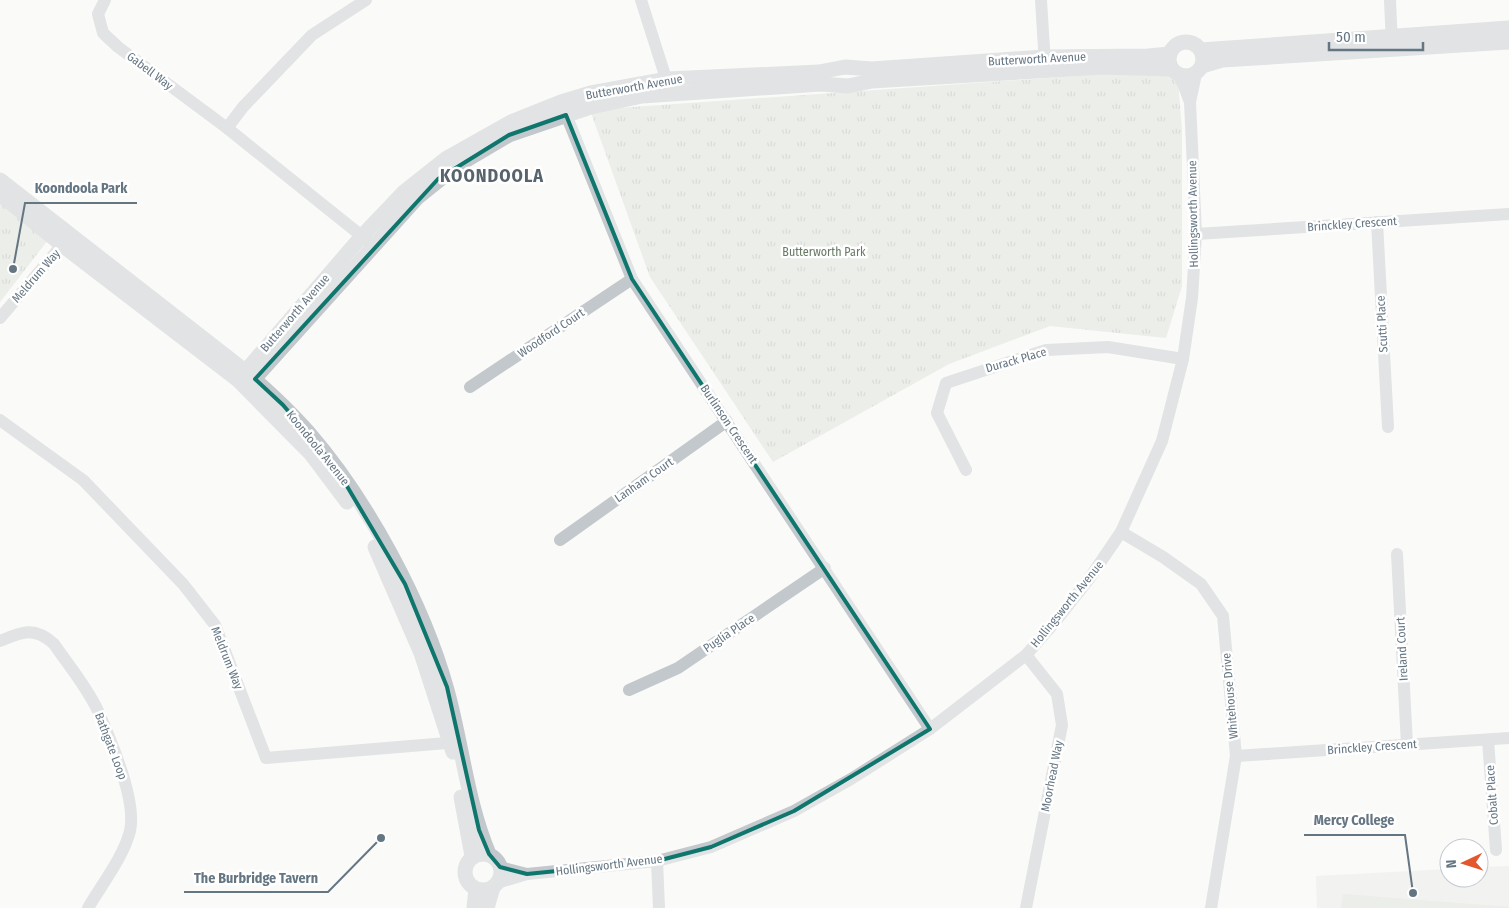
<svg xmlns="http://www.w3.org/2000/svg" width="1509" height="908" font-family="'Fira Sans Condensed',sans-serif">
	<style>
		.built { fill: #e8e9e9 }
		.grass { fill: url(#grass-tufts) }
		.garden { fill: #dadfd7 }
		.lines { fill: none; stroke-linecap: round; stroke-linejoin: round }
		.minor { stroke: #c3c8cc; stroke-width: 12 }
		.tertiary { stroke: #c3c8cc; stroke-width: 15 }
		.marked { fill: none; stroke: #0f766e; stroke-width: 4; stroke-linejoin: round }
		.labels { text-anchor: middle; stroke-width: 5; stroke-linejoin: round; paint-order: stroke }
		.street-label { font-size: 12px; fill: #657683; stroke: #fff }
		.park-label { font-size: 12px; fill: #687a64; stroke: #fff }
		.district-label { font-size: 18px; font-weight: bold; letter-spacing: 1px; fill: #57646e; stroke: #fff }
		.leader { fill: none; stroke: #657683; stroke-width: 2 }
		.callout-dot { fill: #657683; stroke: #fff; stroke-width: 2 }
		.callout-label { font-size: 14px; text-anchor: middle; font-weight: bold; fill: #657683; stroke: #fff; stroke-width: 5; stroke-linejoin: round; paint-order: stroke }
	</style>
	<defs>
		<pattern id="grass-tufts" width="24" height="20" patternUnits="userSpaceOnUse" patternTransform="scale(1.25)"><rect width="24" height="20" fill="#dadfd7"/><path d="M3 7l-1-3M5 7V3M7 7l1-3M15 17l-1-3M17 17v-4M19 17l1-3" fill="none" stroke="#b4b9b4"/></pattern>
	</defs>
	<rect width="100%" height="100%" fill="#fafaf8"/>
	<path class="built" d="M1509 866V908H1317L1316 876 1449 869V878H1479V867Z"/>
	<g class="grass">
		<path d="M1177 69 1182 130V286L1166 338 1050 326 949 364 773 462 650 277 590 110Z"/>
		<path d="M0 202 51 236 0 302Z"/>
	</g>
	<path class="garden" d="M1343 894 1509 907V908H1341Z"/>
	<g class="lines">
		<g class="minor">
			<path d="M105 0 98 14 103 33 118 47 227 128 368 241"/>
			<path d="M641 0 669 88"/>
			<path d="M1041 0 1045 65"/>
			<path d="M1390 0 1392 46"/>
			<path d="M1180 76 1190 102"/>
			<path d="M563 107 632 279 930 729"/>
			<path d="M227 128 243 107 312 35 366 0"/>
			<path d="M1377 222 1388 427"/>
			<path d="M1196 234 1509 214"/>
			<path d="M0 318 68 238"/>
			<path d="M470 387 632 279"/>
			<path d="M0 420 83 480 183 584 215 625 266 758 459 742"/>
			<path d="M966 470 937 413 946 383 1046 350 1108 347 1183 359"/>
			<path d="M1121 532 1163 557 1201 584 1223 616 1236 756 1211 908"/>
			<path d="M560 540 727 421"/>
			<path d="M1397 554 1407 745"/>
			<path d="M0 641C22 632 34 626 54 644 69 666 87 687 98 711 111 740 137 801 130 831 123 858 102 884 88 908"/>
			<path d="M1026 655 1057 694 1062 725 1026 908"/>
			<path d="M629 690 678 668 825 568"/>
			<path d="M1488 740 1496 850"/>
			<path d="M1236 756 1509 738"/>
			<path d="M657 861 659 908"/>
			<path d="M500 867 527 874"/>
			<path d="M497 883 527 874 657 861 711 847 794 811 851 779 930 729 1026 655 1055 622 1089 579 1121 532 1162 441 1183 359 1192 298 1196 234 1190 102 1196 74"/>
		</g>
		<g class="tertiary">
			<circle cx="1186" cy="59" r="17"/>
			<path d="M1201 50 1509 28"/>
			<path d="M1202 66 1222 60 1509 42"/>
			<path d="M0 180 245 371C267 390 289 410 308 432 367 500 423 603 447 690 462 744 467 802 489 854"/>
			<path d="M0 194 62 245 238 380 311 454 347 502"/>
			<path d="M238 380 362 236 404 192 447 158 511 122 561 102 591 93 668 79 819 72 845 67 872 69 1044 57 1148 56 1170 54"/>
			<path d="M246 388 417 198 458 165 509 135 591 107 642 96 821 84 848 86 872 81 1104 67 1171 69"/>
			<path d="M375 547 421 653 453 752"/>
			<path d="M461 797 472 856"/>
			<circle cx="483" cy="872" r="18"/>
			<path d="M474 908 476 889"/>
			<path d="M487 908 493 887"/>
		</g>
	</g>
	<path d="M0 0H1509V908H0ZM566 115 632 279 930 729 794 811 711 847 657 861 527 874 500 867 489 854 479 830 447 687 405 584 335 466 283 405 255 379 438 179 509 135Z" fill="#fafaf8" fill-opacity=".55" fill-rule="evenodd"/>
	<path class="marked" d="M566 115 632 279 930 729 794 811 711 847 657 861 527 874 500 867 489 854 479 830 447 687 405 584 335 466 283 405 255 379 438 179 509 135Z"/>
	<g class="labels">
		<g class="street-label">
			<text transform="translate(1037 59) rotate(-3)" y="4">Butterworth Avenue</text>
			<text transform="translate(150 71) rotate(37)" y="4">Gabell Way</text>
			<text transform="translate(634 87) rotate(-10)" y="4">Butterworth Avenue</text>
			<text transform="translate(1193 214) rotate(-91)" y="4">Hollingsworth Avenue</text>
			<text transform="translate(1352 224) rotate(-4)" y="4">Brinckley Crescent</text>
			<text transform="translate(36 276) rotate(-49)" y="4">Meldrum Way</text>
			<text transform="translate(295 313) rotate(-49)" y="4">Butterworth Avenue</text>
			<text transform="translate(1382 324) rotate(-93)" y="4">Scutti Place</text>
			<text transform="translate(551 333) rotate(-34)" y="4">Woodford Court</text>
			<text transform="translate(1016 360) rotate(-16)" y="4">Durack Place</text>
			<text transform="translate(729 424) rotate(56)" y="4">Burlinson Crescent</text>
			<text transform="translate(318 448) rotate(51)" y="4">Koondoola Avenue</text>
			<text transform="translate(644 480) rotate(-35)" y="4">Lanham Court</text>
			<text transform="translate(1067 604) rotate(-51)" y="4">Hollingsworth Avenue</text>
			<text transform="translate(729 633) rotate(-34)" y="4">Puglia Place</text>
			<text transform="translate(1402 649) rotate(-93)" y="4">Ireland Court</text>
			<text transform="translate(227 658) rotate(68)" y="4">Meldrum Way</text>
			<text transform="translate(1230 696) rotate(-95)" y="4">Whitehouse Drive</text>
			<text transform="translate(111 746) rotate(69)" y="4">Bathgate Loop</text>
			<text transform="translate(1372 747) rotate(-4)" y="4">Brinckley Crescent</text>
			<text transform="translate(1052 776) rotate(-79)" y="4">Moorhead Way</text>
			<text transform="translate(1492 795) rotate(-94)" y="4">Cobalt Place</text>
			<text transform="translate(609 865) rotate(-7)" y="4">Hollingsworth Avenue</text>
		</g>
		<g class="park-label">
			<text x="824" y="256">Butterworth Park</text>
		</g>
		<g class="district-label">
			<text x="492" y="182">KOONDOOLA</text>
		</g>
	</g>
	<path class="leader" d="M13 269L25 203H137M1413 893L1405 835H1304M381 838L328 892H184"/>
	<g class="callout-dot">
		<circle cx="13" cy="269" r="5"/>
		<circle cx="1413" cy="893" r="5"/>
		<circle cx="381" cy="838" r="5"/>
	</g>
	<g class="callout-label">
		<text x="81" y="193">Koondoola Park</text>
		<text x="1354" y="825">Mercy College</text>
		<text x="256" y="883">The Burbridge Tavern</text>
	</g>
	<g transform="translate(1464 863) rotate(266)"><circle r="24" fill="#ffffff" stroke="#c1c8cd"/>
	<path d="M0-4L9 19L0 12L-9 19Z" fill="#e4572e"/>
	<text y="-8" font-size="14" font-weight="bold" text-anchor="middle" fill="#657683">N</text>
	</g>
	<path d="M1329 42v8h94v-8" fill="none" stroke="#657683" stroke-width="2.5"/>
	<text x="1336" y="42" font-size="15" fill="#657683" stroke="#ffffff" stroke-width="4" paint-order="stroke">50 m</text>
</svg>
